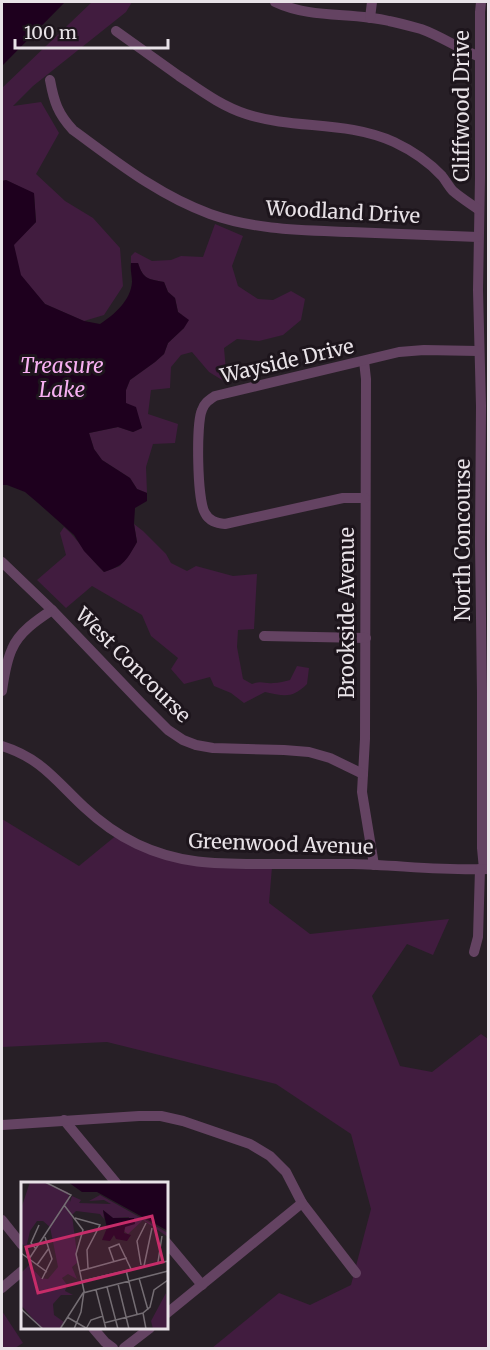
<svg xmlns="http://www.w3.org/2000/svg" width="490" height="1350" font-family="Merriweather,serif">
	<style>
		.green { fill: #411c3f }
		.water { fill: #1e001e }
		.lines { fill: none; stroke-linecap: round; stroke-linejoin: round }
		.minor { stroke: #644362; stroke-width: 10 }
		.labels { text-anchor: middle; stroke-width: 6; stroke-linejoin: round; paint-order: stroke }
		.street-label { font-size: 20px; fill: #e8e2e7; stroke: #1d151c }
		.water-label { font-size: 21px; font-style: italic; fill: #f7b0f2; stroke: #1d151c }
		.inset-road { fill: none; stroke: #746d73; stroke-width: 1.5 }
		.view { fill: #c62c69; fill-opacity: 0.15; stroke: #c62c69; stroke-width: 3 }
		.inset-edge { fill: none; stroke: #e8e2e7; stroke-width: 3 }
	</style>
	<rect width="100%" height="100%" fill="#271f26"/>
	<g class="green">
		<path d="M92 2H132L126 12 33 86 13 106 41 102 59 133 36 174 65 201 93 218 120 248 123 286 104 315 84 321 45 304 20 275 13 245 36 222 34 194 6 180 2 181V88Z"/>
		<path d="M215 224 243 236 232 266 238 286 258 299 273 300 291 291 305 299 301 320 283 335 259 341 237 339 224 348 227 383 209 372 192 352 181 355 171 367 170 388 151 390 148 414 178 424 175 443 153 444 146 467 147 493 137 489 130 478 102 460 94 449 89 433 118 427 133 432 142 428 139 419 126 403V390L130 380 155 362 164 354 168 343 184 328 182 315 178 312 175 298 168 292 164 282C148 279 143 279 138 263H131V256L135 252 152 261 171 260 181 256 203 257Z"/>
		<path d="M134 524 143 531 166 554 171 563 187 571 196 566 233 576 257 574 254 629 238 630 237 647 243 679 252 684C263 680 264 684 273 683 279 683 285 681 290 680L297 666 309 668 307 684C292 699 284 696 265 692L244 703 231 693 214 686 210 677 184 684 171 669 178 658 151 636 142 615 92 586 66 608 37 580 66 555 60 533 64 527C79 540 89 558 104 572L120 566 129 555 137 542Z"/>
		<path d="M2 819 79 866 118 834 210 866 272 867 269 903 310 934 449 919 433 955 407 944 372 996 400 1066 432 1072 481 1034 488 1039V1348H212L279 1293 310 1305 351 1285 371 1209 351 1134 276 1084 107 1042 2 1047Z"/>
		<path d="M2 1311 23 1343 15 1348H2Z"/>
	</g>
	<g class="water">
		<path d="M2 2H65L2 66Z"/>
		<path d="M6 180 34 193 36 222 14 245 21 275 45 304 84 321 100 324C114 315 131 300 132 282 132 276 130 269 131 263H138C143 279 148 279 164 282L168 292 175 298 178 312 189 320 184 328 168 343 164 354 155 362 130 380 126 390V403L136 407 142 428 133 432 118 427 89 433 94 449 102 460 130 478 137 489 147 493V501L135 508 134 524 137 542C126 561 125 565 104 572L84 551 74 535 38 503 25 492 7 485H2V181Z"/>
	</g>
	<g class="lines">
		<g class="minor">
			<path d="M275 2C311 19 351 12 389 21 399 23 410 26 421 29 441 36 459 49 480 57"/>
			<path d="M481 2 480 12V178L478 290 481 406 480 543 482 693V848L484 869"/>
			<path d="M370 18 372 2"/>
			<path d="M116 31C137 46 158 61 179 76 200 90 221 106 246 114 295 130 345 120 394 142 411 150 429 162 442 176 446 181 449 187 453 191 461 198 471 204 479 210"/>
			<path d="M50 80C54 102 58 114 73 130 117 162 158 195 210 214 255 230 302 230 350 232 393 234 436 235 478 237"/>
			<path d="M364 361 366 379 365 739 362 792 374 865"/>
			<path d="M365 498H343L225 524C216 523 209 521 205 513 197 501 196 423 202 410 204 403 209 400 215 396L399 352 424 350 478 351"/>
			<path d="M2 562 52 610 142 704 168 730 183 740 196 745 213 748 284 750 309 752 330 758 363 774"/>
			<path d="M264 636 366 638"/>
			<path d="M2 691C4 677 6 662 12 649 19 632 37 620 52 610"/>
			<path d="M2 746C41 758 56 781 84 807 100 822 118 835 137 844 179 864 215 864 261 864 291 864 322 864 352 864 397 865 443 871 488 869"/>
			<path d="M474 952 478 937 480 869"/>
			<path d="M64 1120 117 1184"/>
			<path d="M2 1125 139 1116H161L183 1121 250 1144 270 1156 286 1172 302 1203 356 1273"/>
			<path d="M2 1220 22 1245"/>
			<path d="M166 1242 202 1285"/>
			<path d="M2 1288 22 1271"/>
			<path d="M166 1314 302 1203"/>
			<path d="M93 1328 105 1342 113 1348"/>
			<path d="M124 1348 150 1328"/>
		</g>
	</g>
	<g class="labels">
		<g class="street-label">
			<text transform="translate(462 106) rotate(-90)" y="7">Cliffwood Drive</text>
			<text transform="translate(343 212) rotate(3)" y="7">Woodland Drive</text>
			<text transform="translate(287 361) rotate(-13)" y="7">Wayside Drive</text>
			<text transform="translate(463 540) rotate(-90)" y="7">North Concourse</text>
			<text transform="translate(347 613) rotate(-90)" y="7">Brookside Avenue</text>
			<text transform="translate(133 665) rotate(45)" y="7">West Concourse</text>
			<text transform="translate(281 844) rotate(2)" y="7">Greenwood Avenue</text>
		</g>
		<g class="water-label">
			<text x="62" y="373">Treasure<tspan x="62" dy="24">Lake</tspan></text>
		</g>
	</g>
	<g transform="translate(21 1182)">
		<rect width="147" height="147" fill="#271f26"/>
		<path d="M9 0H22L47 10 49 20 51 14 60 18 58 21 90 22 83 18 68 19 79 13 147 51V55L122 38 107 52 103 49 108 35 92 36 82 28 83 37 79 32 55 29 51 33 57 80 51 85 56 97 47 92 41 96 46 103 44 109 52 113H40L32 122 33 133 43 140 39 147H21L0 123V91L8 83 20 96 27 97 37 85 29 45 22 39H16L9 49 6 62 10 63 7 67 0 61V27ZM145 111 147 147H132L130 139Z" fill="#411c3f"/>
		<path d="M47 0H147V49L76 10H61ZM82 28 92 36H113L114 42 104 45 103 51 110 53 106 59 95 57 93 53 89 59 81 58 86 46Z" fill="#1e001e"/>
		<path class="inset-road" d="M43 23 62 48 55 72 63 109 60 130 53 147M54 36 79 43 66 68 67 86M15 67 10 61 18 43M0 71 26 90M8 77 50 13 24 0M93 80 88 66 98 62 110 87M137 80 141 54M16 83 28 66M120 83 116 59 125 41M123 84 131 46M105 88 116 132M59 89 106 76M118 96 127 128M21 97 31 77 24 55M61 99 147 79M97 102 108 147M86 105 97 147M75 108 85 147M0 127 22 147M46 135 65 146M83 141 122 131M39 147 62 111 147 89M65 147 70 138 82 134M125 147 122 131 129 125 133 108 147 98"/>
		<path class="view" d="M131 34 142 80 17 111 5 65Z"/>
		<rect width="147" height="147" class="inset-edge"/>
	</g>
	<rect width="490" height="1350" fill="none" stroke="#e8e2e7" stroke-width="6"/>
	<path d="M15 39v9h153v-9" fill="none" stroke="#e8e2e7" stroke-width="3"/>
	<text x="24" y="39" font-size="18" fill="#e8e2e7" stroke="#1d151c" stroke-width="4.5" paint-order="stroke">100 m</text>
</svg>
